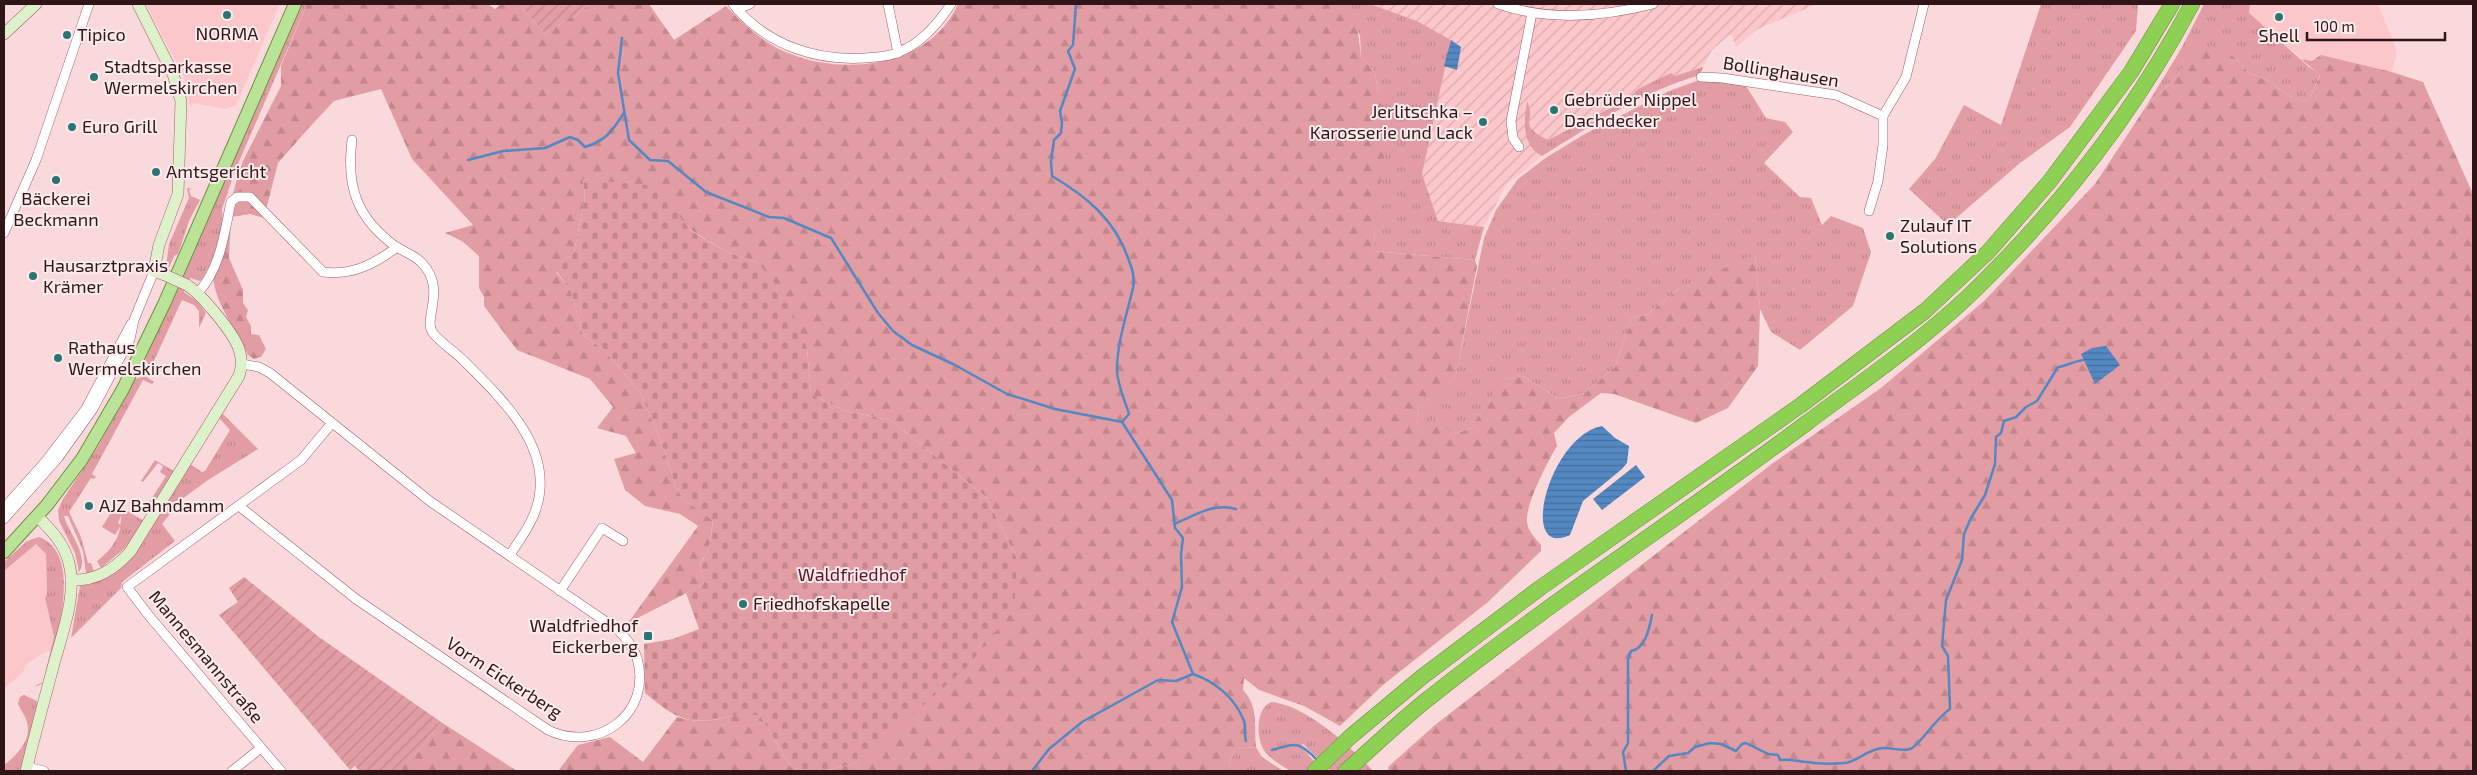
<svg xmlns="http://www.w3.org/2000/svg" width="2477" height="775" font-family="'Exo 2',sans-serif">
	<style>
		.built { fill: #fbc7cb }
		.industrial { fill: url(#industrial-furrows) }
		.grass { fill: url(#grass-tufts) }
		.forest { fill: url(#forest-firs) }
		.cemetery { fill: url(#cemetery-stones) }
		.garden { fill: url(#garden-furrows) }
		.pitch { fill: #e29da4 }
		.water { fill: url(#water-rules) }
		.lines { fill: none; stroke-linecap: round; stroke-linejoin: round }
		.stream { stroke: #5488c2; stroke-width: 2.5 }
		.street-casing { stroke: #a25d66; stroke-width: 10 }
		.secondary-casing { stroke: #a25d66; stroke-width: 12 }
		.primary-casing { stroke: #6d8f3e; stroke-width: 14 }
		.highway-casing { stroke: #6d8f3e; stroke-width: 16 }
		.street { stroke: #fff; stroke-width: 9 }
		.secondary { stroke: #ddf1cb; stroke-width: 11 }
		.primary { stroke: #bbe398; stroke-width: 12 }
		.highway { stroke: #8ed053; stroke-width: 15 }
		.secondary-bridge-casing { stroke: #a25d66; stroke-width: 12; stroke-linecap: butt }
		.secondary-bridge { stroke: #ddf1cb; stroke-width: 11 }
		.poi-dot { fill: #2a7472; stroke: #fcebec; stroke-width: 2 }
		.labels { text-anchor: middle; stroke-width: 4; stroke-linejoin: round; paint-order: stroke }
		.poi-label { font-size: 18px; fill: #301518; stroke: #fcebec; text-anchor: start }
		.street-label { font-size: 18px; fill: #301518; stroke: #fcebec }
		.park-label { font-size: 18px; fill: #5e1224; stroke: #fcebec }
	</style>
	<defs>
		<pattern id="industrial-furrows" width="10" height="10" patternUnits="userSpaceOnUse" patternTransform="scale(1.25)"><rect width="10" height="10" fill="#fbc7cb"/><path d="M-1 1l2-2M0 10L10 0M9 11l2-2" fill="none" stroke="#d7aaae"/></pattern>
		<pattern id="grass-tufts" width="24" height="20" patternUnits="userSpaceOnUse" patternTransform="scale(1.25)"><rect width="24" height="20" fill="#e29da4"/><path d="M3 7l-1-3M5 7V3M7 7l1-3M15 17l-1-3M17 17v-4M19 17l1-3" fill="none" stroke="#c2868c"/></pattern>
		<pattern id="forest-firs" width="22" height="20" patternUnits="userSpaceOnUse" patternTransform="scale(1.25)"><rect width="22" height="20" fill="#e29da4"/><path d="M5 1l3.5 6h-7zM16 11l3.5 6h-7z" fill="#c2868c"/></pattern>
		<pattern id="cemetery-stones" width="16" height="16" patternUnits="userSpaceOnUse" patternTransform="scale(1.25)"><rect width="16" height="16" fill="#e29da4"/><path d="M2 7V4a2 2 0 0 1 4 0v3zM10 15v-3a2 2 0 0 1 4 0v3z" fill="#c2868c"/></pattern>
		<pattern id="garden-furrows" width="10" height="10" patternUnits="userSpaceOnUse" patternTransform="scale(1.25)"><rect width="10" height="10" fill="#e29da4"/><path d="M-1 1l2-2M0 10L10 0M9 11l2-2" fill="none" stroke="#c2868c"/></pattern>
		<pattern id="water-rules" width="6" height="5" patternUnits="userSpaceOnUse" patternTransform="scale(1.25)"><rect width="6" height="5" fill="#5488c2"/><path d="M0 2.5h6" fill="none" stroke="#466e9d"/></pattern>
	</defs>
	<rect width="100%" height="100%" fill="#fad9dc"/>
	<g class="built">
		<path d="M146 4H280L236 105 226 109 194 103 190 107 184 78Z"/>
		<path d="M2236 4H2378L2397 51 2392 72 2321 55 2314 61 2304 60Z"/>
		<path d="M36 544 46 554 47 594 45 598 54 637 51 651 45 652 27 664 22 673 4 689V571Z"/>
	</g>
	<path class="industrial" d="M1370 4H1817L1758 29 1736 47 1732 36 1729 35 1712 50 1703 67 1638 89 1628 99 1548 140 1542 156 1506 185 1484 227 1438 221 1422 174 1451 40 1417 21Z"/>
	<g class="grass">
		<path d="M300 4H307L235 171 222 209 223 225 216 253 203 278 200 281 190 278 184 292 198 302 206 313 199 328V311L194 305 182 300 153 363 165 369 164 372 148 364 145 358Z"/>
		<path d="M1342 4H1370L1417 21 1451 40 1422 174 1438 221 1484 227 1475 260 1374 251 1378 92 1375 72 1361 57 1360 35Z"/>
		<path d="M2041 4H2136L2138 5 2136 31 2070 127 2020 163 1948 225 1909 189 1935 159 1964 105 2001 125Z"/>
		<path d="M2204 4H2250L2249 13 2309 67 2320 74 2309 101 2299 100 2286 94 2269 81 2249 73 2234 57 2179 74 2145 108 2181 49Z"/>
		<path d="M1703 67 1700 75C1644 91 1592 125 1542 156 1521 145 1524 121 1527 101 1537 123 1516 124 1548 140L1628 99 1638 89 1671 73 1675 76Z"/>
		<path d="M1702 79 1745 84 1766 118 1785 122 1793 132 1764 163 1800 197 1811 198 1822 225 1831 216 1863 228 1871 252 1853 306 1800 350 1771 332 1760 309 1755 255 1677 290 1648 314 1632 318 1615 367 1585 393 1559 399 1523 376 1504 379 1471 428 1454 434 1439 427H1417L1419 408 1455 379 1484 238 1496 210 1518 179 1544 159 1583 135 1669 91Z"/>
		<path d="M187 188 192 189 189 190 191 196 200 200 189 221 178 254 174 256 169 268 166 267 169 244 189 198Z"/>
		<path d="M145 376 154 382 152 384 143 380 92 474 96 477 94 479 91 478 69 512 81 537 88 563H91L94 572 86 573 83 551 68 516H64C68 532 90 556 79 572L75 553 59 521 58 510 63 499 97 448 135 379Z"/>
		<path d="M222 413 258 449 208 480 182 499 162 524 175 541 122 582 121 588 71 638 80 586 108 576 190 464 202 472 205 471 230 430 220 419Z"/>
		<path d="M155 460 174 471 150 510 146 507 166 476 160 472 163 466 158 463 143 482 141 481Z"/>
		<path d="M124 509 144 521 125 548 101 568 97 561C106 554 116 544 119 532 122 523 119 517 124 509Z"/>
		<path d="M39 537C85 554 55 645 46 678L42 684 37 686H35L43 682 54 637 45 598 47 594 46 554 36 544 4 571V562L27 541Z"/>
		<path d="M24 695 37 701 36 713 20 771H4V765C18 754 35 737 25 717 23 712 19 708 18 703L20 697Z"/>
		<path d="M1271 702C1306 705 1350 746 1373 771H1331L1303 744 1301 746 1322 771C1314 771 1299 774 1291 771 1283 767 1271 759 1265 752 1256 740 1255 709 1271 702Z"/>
		<path d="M1256 747 1262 757 1283 771H1227L1235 749Z"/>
	</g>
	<g class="forest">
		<path d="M307 4H488L495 9 501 4H519L545 34 591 4H649L674 40 726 6C745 26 767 46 793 55 850 76 931 65 958 4H1342L1356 15 1361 57 1375 72 1378 92 1388 129 1375 222 1374 251 1475 260 1477 266 1455 380 1419 408 1417 427H1439L1455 434 1471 428 1503 379 1523 376 1559 399 1585 393 1615 367 1632 318 1648 314 1677 290 1755 254 1760 309 1758 366 1728 408 1696 423 1614 394 1601 393 1569 417 1554 433 1557 446C1548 461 1525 505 1527 522 1528 531 1535 538 1541 545V551L1488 602 1383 685 1340 726 1304 706 1259 690 1244 678 1243 690C1259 707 1254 725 1256 747L1235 749 1227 771H825L858 762 1017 559 986 497 890 420 845 411 811 394 807 348 758 263 725 251 615 183 583 179 585 198 574 252 556 272 571 291 583 335 603 349 640 392 659 436 676 487 683 499 713 520 709 549 700 564 704 584 628 623 698 526 680 514 645 506 625 490 614 459 636 453 626 436 597 428 613 407 590 379 517 350 484 306V297L479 288V256L462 241 445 233 473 225 412 159 381 89 334 101 307 130 278 163 264 218 250 214 231 217 229 258 243 290V303L248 310 246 317 251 326V334L259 335 266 349 261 357 254 359 248 355C237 329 216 307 213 277L235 186 243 161 281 86V66Z"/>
		<path d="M2191 46 2213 49 2234 57 2249 73 2269 81 2286 94 2299 100 2309 101 2320 75 2301 59 2312 61 2321 55 2392 72 2423 82 2473 194V771H1389L1388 767 1435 725 1773 463 1881 388 1984 301 2095 184 2145 108 2179 74Z"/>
		<path d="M743 712 761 717 791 767 801 771H558L578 745 610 737 643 762 677 717C703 724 717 721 743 712Z"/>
		<path d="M441 722 517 771H397L420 749Z"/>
	</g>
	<path class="cemetery" d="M583 179 656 186 690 230 725 251 758 263 786 297 807 348 811 394 845 411 890 420 986 497 1017 559 1014 609 967 667 858 762 825 771H801L791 767 761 717C739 711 743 714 723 718 686 726 673 716 645 693L644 644 673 639 699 629 686 593 704 584 700 564 709 549 713 521 683 499 676 487 659 436 640 392 603 349 583 335 571 291 556 271 574 252 585 198Z"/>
	<g class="garden">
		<path d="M519 4H591L545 34Z"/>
		<path d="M244 577 319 637 441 722 420 749 399 770 359 771 355 766 350 770 219 615 238 602 229 588Z"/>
	</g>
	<path class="pitch" d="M115 506 123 511 118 523 121 525 115 535 102 527Z"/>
	<g class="water">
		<path d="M1451 40 1461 47 1457 70 1444 66Z"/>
		<path d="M2106 346 2120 365 2095 384 2081 354 2092 348Z"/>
		<path d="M1602 426 1615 438 1629 446 1627 463 1622 469 1583 501 1570 535C1517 560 1549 436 1602 426Z"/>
		<path d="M1636 465 1645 477 1602 510 1593 499Z"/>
	</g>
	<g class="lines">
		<g class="stream">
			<path d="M1076 4 1073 45 1068 51 1075 69 1060 111 1062 123 1061 133 1054 140 1051 162 1052 176C1086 196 1115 220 1128 258 1132 268 1135 277 1133 288 1127 314 1117 342 1117 370 1117 383 1125 401 1129 414L1122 422"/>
			<path d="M622 38 618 73 629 140 650 160 668 161 706 192 769 217 784 218 831 238 878 313 893 331 912 345 955 365 1007 394 1055 409 1122 422"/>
			<path d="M468 160 503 151 545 148 570 137 578 140 585 147C607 140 612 131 624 113"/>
			<path d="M1122 422 1172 500 1175 528 1183 538 1181 554 1182 587 1172 622 1193 674C1216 682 1235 698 1244 721 1246 727 1244 735 1246 741"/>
			<path d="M1174 524C1194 516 1214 502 1236 509"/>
			<path d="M1272 750C1297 743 1299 741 1318 761"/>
			<path d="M1032 771 1049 749 1082 722 1158 680 1176 681 1193 674"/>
			<path d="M1626 771 1623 752 1628 743V659L1631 651C1646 648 1649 629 1652 615"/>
			<path d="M1653 771 1669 756 1688 753 1695 747 1710 743 1721 744 1736 751 1742 744 1746 743 1768 754 1778 755 1780 760C1790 759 1797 761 1807 762 1819 764 1832 764 1845 763 1855 763 1867 749 1883 748 1891 747 1901 752 1910 749 1919 746 1936 718 1950 709L1948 656 1942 646 1946 600 1962 560 1964 534 1971 518 1985 495 1995 464 1996 437 2001 433 2004 421 2016 417 2026 407 2037 401 2058 367C2067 366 2074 361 2083 360"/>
		</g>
		<defs>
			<g id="street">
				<path d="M733 4 737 9 750 4"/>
				<path d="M888 4 898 53"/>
				<path d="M1498 4C1548 21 1603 17 1653 4"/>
				<path d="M737 9C770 46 817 61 865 58 875 57 889 57 899 52 922 43 938 24 951 4"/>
				<path d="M1701 77 1722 78 1836 95 1883 116"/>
				<path d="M352 140C346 187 357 218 395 246 404 252 413 254 421 262 448 289 422 319 433 333 441 343 454 351 464 361 502 399 556 449 536 509 531 526 519 540 510 555"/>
				<path d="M1519 147 1513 138 1511 121 1532 13"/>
				<path d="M1869 211 1878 181 1883 145V116L1906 77 1924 4"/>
				<path d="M4 233 36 160 89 4"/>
				<path d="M198 293C221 267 224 234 231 202L237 197H250L323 272C351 276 375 264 397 247"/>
				<path d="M239 506 356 599 548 730C598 754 653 713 637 658 634 647 626 638 618 630L431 502 270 373 259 367 242 364"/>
				<path d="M4 508 45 462 85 410 131 324"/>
				<path d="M4 519 58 458 93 409 130 339 134 320 154 271"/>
				<path d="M560 591 602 528 623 541"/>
				<path d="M27 767 44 771"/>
				<path d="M232 771 261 748"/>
				<path d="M281 771 150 617 127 587 301 460 332 423"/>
			</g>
			<g id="secondary">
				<path d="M138 4 173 74 181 101 178 194 159 245 154 271 165 275"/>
				<path d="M4 34 36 4"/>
				<path d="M71 580C96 581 113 570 130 552L239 376C242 367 242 358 239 349 233 332 202 295 187 285"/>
				<path d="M26 771C35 734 45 697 55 660 63 631 77 594 69 563 64 543 51 530 37 516"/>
			</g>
			<path id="primary" d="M4 552 47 505 82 459 123 389 165 302 295 4"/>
			<g id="highway">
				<path d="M1315 771 1350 737 1422 677 1540 588 1801 405 1925 311 1988 252 2050 181 2131 72 2172 4"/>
				<path d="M1346 771C1372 748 1397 724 1424 702 1548 603 1681 517 1808 422 1868 377 1931 335 1984 281 2067 199 2137 107 2192 4"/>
			</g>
		</defs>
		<use href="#street" class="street-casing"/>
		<use href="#secondary" class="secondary-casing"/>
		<use href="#primary" class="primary-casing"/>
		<use href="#highway" class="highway-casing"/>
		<use href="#street" class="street"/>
		<use href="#secondary" class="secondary"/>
		<use href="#primary" class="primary"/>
		<use href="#highway" class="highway"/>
		<defs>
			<path id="secondary-bridge" d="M165 275 187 285"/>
		</defs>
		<use href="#secondary-bridge" class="secondary-bridge-casing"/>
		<use href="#secondary-bridge" class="secondary-bridge"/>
	</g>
	<g class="poi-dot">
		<circle cx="227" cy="15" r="5"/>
		<circle cx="2279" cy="17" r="5"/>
		<circle cx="67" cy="35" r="5"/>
		<circle cx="94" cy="77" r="5"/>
		<circle cx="1554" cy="110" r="5"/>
		<circle cx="1483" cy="122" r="5"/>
		<circle cx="72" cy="127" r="5"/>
		<circle cx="156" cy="172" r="5"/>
		<circle cx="56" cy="180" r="5"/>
		<circle cx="1890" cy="236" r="5"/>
		<circle cx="33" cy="276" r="5"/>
		<circle cx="58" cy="358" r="5"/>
		<circle cx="89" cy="506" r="5"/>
		<circle cx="743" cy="604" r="5"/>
		<rect x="643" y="631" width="10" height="10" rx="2.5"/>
	</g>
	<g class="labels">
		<g class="poi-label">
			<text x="227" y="40" text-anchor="middle">NORMA</text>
			<text x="77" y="41">Tipico</text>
			<text x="2279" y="42" text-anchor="middle">Shell</text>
			<text x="104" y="73">Stadtsparkasse<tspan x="104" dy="21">Wermelskirchen</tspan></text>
			<text x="1564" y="106">Gebrüder Nippel<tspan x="1564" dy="21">Dachdecker</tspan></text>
			<text x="1473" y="118" text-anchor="end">Jerlitschka –<tspan x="1473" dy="21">Karosserie und Lack</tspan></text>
			<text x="82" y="133">Euro Grill</text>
			<text x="166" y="178">Amtsgericht</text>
			<text x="56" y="205" text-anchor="middle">Bäckerei<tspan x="56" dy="21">Beckmann</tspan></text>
			<text x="1900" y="232">Zulauf IT<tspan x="1900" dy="21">Solutions</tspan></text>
			<text x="43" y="272">Hausarztpraxis<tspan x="43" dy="21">Krämer</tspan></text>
			<text x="68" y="354">Rathaus<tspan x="68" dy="21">Wermelskirchen</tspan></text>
			<text x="99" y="512">AJZ Bahndamm</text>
			<text x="753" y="610">Friedhofskapelle</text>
			<text x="638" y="632" text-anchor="end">Waldfriedhof<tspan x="638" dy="21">Eickerberg</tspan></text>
		</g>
		<g class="street-label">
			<text transform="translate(1781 72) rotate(9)" y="6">Bollinghausen</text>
			<text transform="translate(206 657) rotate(50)" y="6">Mannesmannstraße</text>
			<text transform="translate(504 678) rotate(33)" y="6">Vorm Eickerberg</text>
		</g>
		<g class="park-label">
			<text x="852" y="581">Waldfriedhof</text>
		</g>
	</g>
	<rect width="2477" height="775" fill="none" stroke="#301518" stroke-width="10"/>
	<path d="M2307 32v8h138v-8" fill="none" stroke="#301518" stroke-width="2.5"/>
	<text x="2314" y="32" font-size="15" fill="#301518" stroke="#fcebec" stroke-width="4" paint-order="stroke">100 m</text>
</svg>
